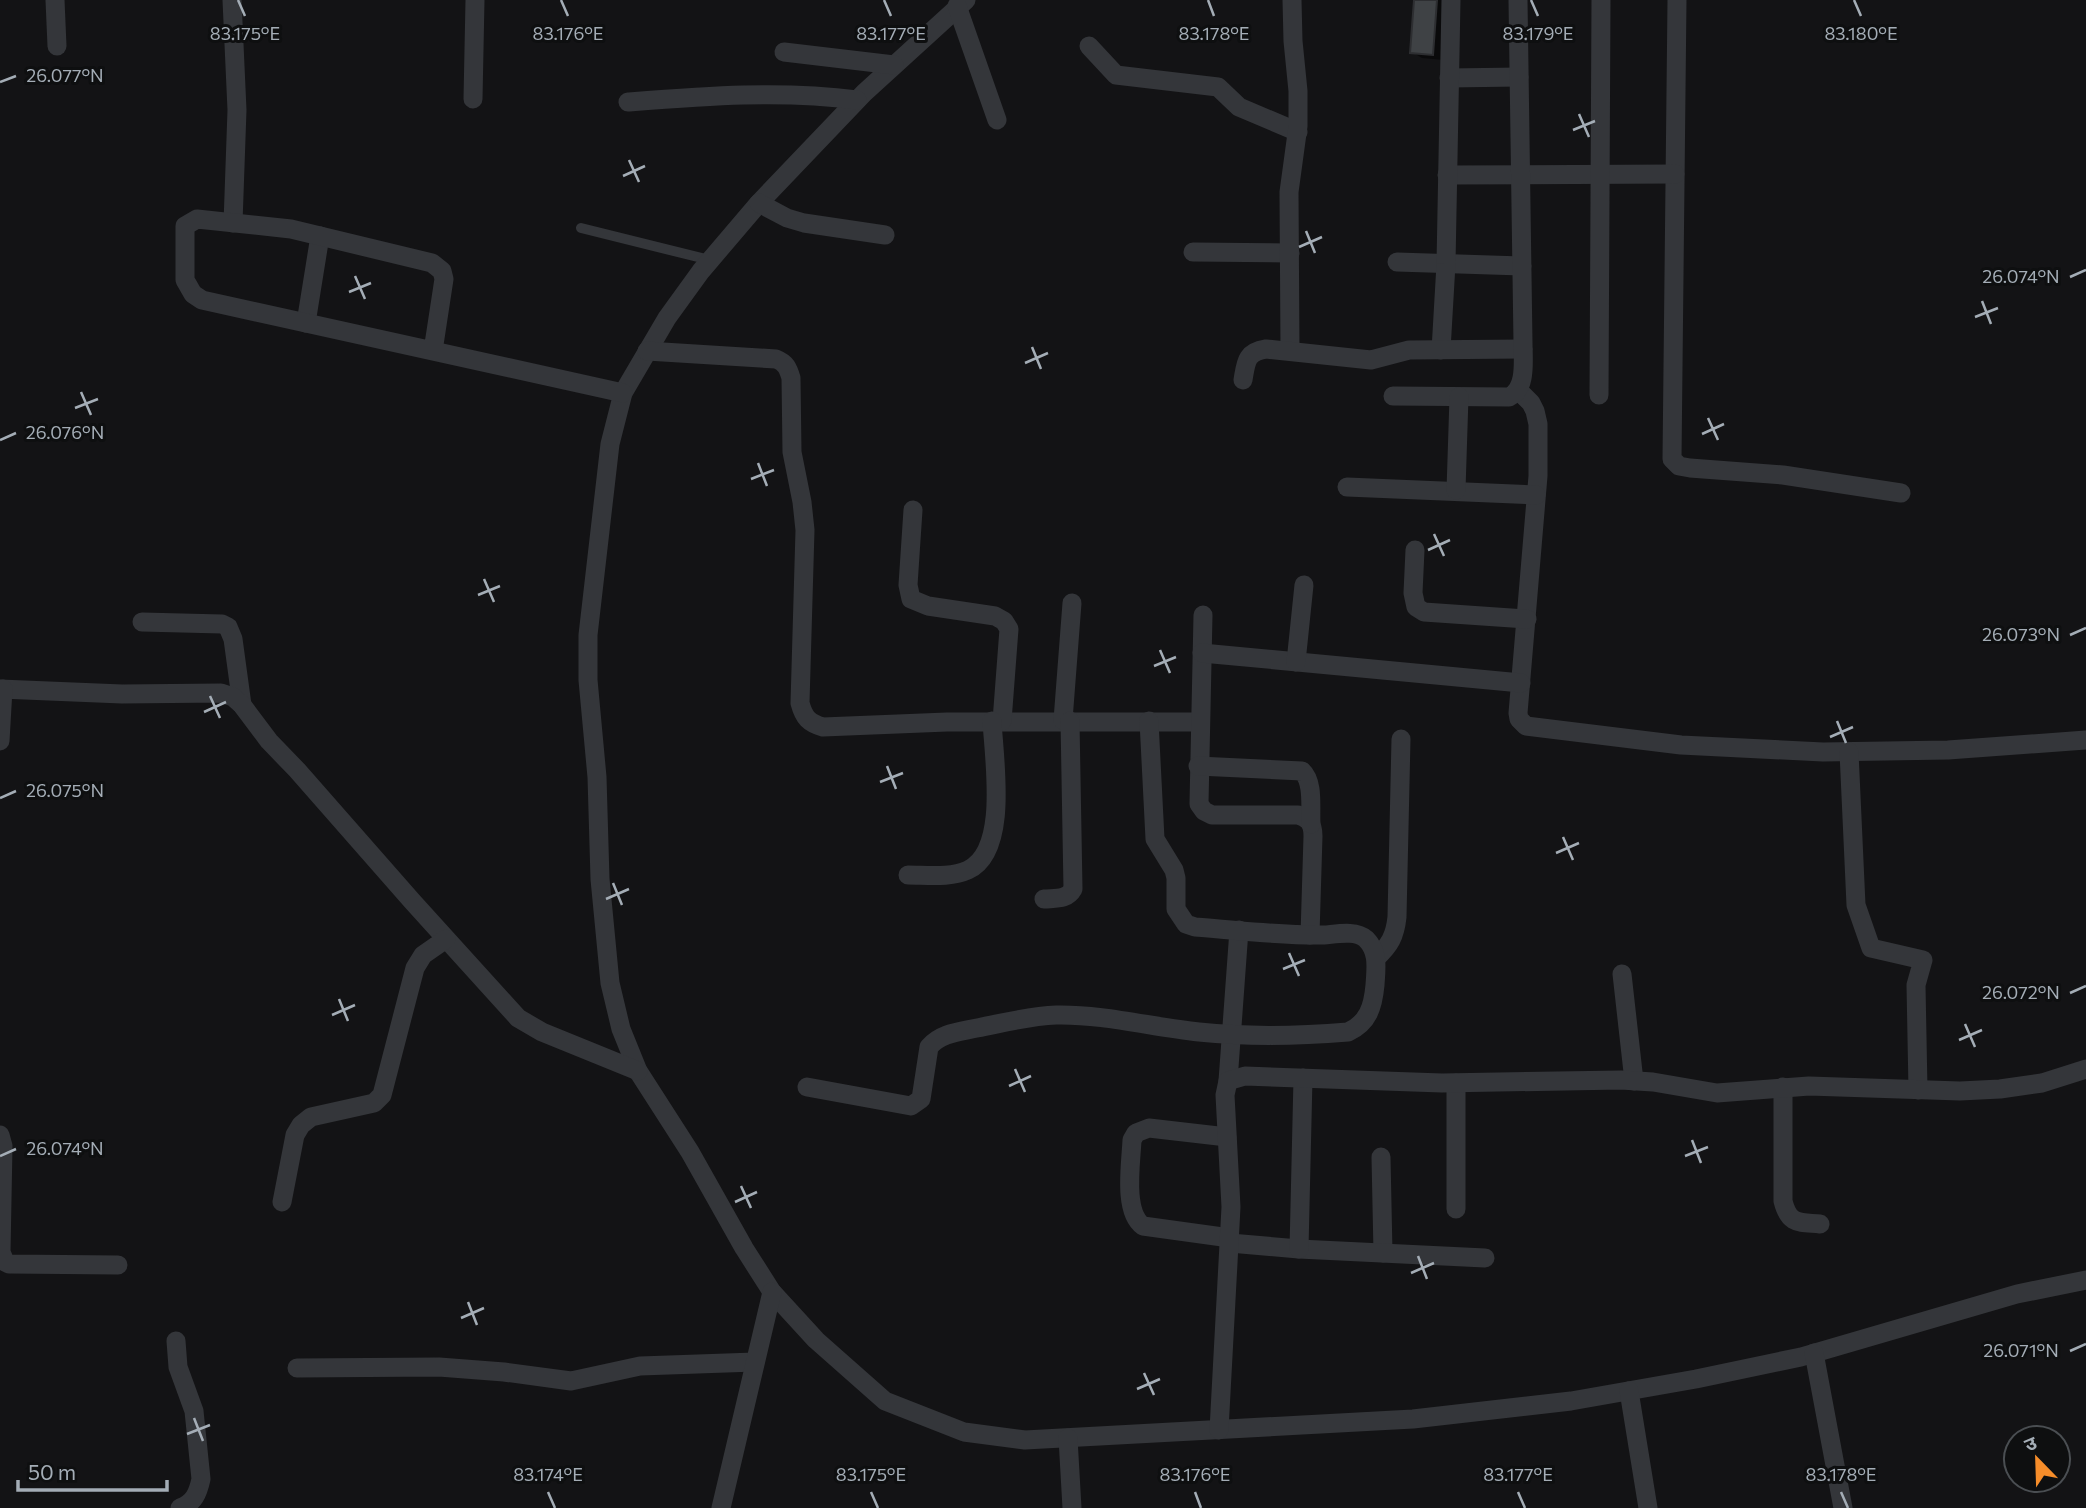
<svg xmlns="http://www.w3.org/2000/svg" width="2086" height="1508" font-family="Commissioner,'Noto Sans Devanagari',sans-serif">
	<style>
		.shadow { fill: #0007 }
		.building { fill: #3f4245; stroke: #2d2e31; stroke-width: 2 }
		.lines { fill: none; stroke-linecap: round; stroke-linejoin: round }
		.lane { stroke: #34363a; stroke-width: 10 }
		.street { stroke: #34363a; stroke-width: 19 }
		.ticks { fill: none; stroke: #a4adb6; stroke-width: 2.5 }
		.ticks-label { font-size: 18px; text-anchor: middle; fill: #a4adb6; stroke: #0e0f10; stroke-width: 6; stroke-linejoin: round; paint-order: stroke }
	</style>
	<rect width="100%" height="100%" fill="#131315"/>
	<path class="shadow" d="M1416 0H1447L1443 60 1422 58 1412 52Z"/>
	<path class="building" d="M1414 0H1437L1433 55 1410 53Z"/>
	<g class="lines">
		<path class="lane" d="M581 228 710 260"/>
		<g class="street">
			<path d="M55 0 57 46"/>
			<path d="M232 0 237 110 233 223"/>
			<path d="M966 0 864 93 759 203 701 271 667 318 623 393 610 444 588 635V680L597 777 600 879 610 983 621 1029 638 1071 690 1152 744 1248 772 1292 816 1340 885 1401 964 1432 1025 1440 1413 1419 1571 1401 1696 1379 1801 1357 2017 1294 2086 1280"/>
			<path d="M1677 0 1672 459 1679 466 1690 468 1783 475 1901 493"/>
			<path d="M957 6 997 120"/>
			<path d="M1089 46 1116 75 1218 87 1239 107 1298 132"/>
			<path d="M784 52 894 65"/>
			<path d="M1449 78 1519 77"/>
			<path d="M473 99 475 0"/>
			<path d="M628 102C705 96 781 90 857 100"/>
			<path d="M1447 175 1675 174"/>
			<path d="M759 203 787 218 804 223 885 235"/>
			<path d="M1193 252 1290 253"/>
			<path d="M1397 262 1522 266"/>
			<path d="M306 323 320 236"/>
			<path d="M1441 350 1446 264 1451 0"/>
			<path d="M433 351 444 279 442 271 432 263 291 229 197 219 185 226V280L193 294 202 300 623 393"/>
			<path d="M647 351 776 359C786 363 788 368 791 378L792 452 802 502 805 530 800 703C804 718 809 723 823 727L947 722H1199"/>
			<path d="M1290 351 1289 192 1298 126V91L1293 41 1292 0"/>
			<path d="M1243 380C1246 362 1246 352 1266 349L1371 360 1409 350 1523 349"/>
			<path d="M1519 391 1531 403 1535 411 1538 424V476L1518 713 1519 719 1526 726 1681 745 1823 752 1948 750 2086 740"/>
			<path d="M1599 395 1601 0"/>
			<path d="M1393 396 1509 397C1527 389 1523 360 1523 343L1518 0"/>
			<path d="M1347 487 1536 495"/>
			<path d="M1456 490 1459 397"/>
			<path d="M913 510 908 585 911 599 928 606 995 616 1004 621 1009 629 1002 721"/>
			<path d="M1415 550 1413 593 1416 607 1424 612 1527 619"/>
			<path d="M1203 615 1199 804 1204 811 1212 815H1298C1309 818 1313 824 1313 836L1310 935"/>
			<path d="M142 622 222 624 228 627 233 639 242 705"/>
			<path d="M1202 653 1521 683"/>
			<path d="M1296 662 1304 585"/>
			<path d="M0 689 122 694 221 693 233 697 242 705 269 741 297 770 412 901 518 1018 542 1032 638 1071"/>
			<path d="M1063 720 1072 603"/>
			<path d="M0 741 3 689"/>
			<path d="M1849 752 1856 905 1871 948 1923 960 1916 985 1918 1090"/>
			<path d="M1198 766 1302 771C1314 782 1310 808 1311 824"/>
			<path d="M908 875C927 875 951 878 968 870 1009 851 994 760 992 721"/>
			<path d="M1044 899C1056 898 1067 900 1073 889L1070 721"/>
			<path d="M1376 958C1390 945 1395 936 1397 917L1401 739"/>
			<path d="M1622 974 1634 1081"/>
			<path d="M1228 1081 1239 930"/>
			<path d="M1456 1083V1209"/>
			<path d="M807 1087 911 1106 921 1099 929 1047C941 1033 959 1032 977 1028 1003 1023 1029 1016 1056 1015 1104 1014 1151 1027 1199 1032 1248 1037 1299 1036 1348 1032 1368 1023 1373 1007 1375 985 1376 968 1379 952 1366 939 1356 930 1337 934 1324 935 1282 936 1238 930 1195 927L1186 924 1176 909V878L1174 870 1155 839 1149 721"/>
			<path d="M1783 1087V1201C1789 1225 1799 1222 1820 1224"/>
			<path d="M0 1135 3 1146 1 1252 5 1262 9 1264 118 1265"/>
			<path d="M1227 1137 1149 1128 1136 1133 1132 1140C1131 1163 1123 1212 1143 1226L1230 1238"/>
			<path d="M1381 1157 1383 1253"/>
			<path d="M282 1202 295 1135 301 1125 311 1117 374 1103 382 1095 415 968 423 955 446 939"/>
			<path d="M1230 1243 1299 1249 1485 1258"/>
			<path d="M1299 1249 1303 1078"/>
			<path d="M176 1341 178 1367 194 1411 201 1479C198 1493 194 1503 180 1508"/>
			<path d="M1814 1353 1843 1508"/>
			<path d="M297 1368 439 1367 504 1372 571 1381 640 1366 755 1362"/>
			<path d="M1629 1391 1648 1508"/>
			<path d="M1219 1430 1231 1207 1225 1095 1228 1081 1245 1076 1442 1083 1621 1080 1653 1082 1717 1093 1809 1086 1960 1091 2000 1089 2042 1083 2086 1069"/>
			<path d="M1068 1438 1072 1508"/>
			<path d="M721 1508 772 1292"/>
		</g>
	</g>
	<path class="ticks" d="M238 0 245 16M561 0 568 16M884 0 891 16M1208 0 1214 16M1531 0 1538 16M1854 0 1861 16M0 82 16 76M1579 114 1589 137M1573 130 1595 121M629 160 639 182M623 176 645 166M1306 231 1315 253M1299 247 1322 237M355 276 365 299M2070 277 2086 270M349 292 371 283M1982 301 1991 324M1975 317 1998 308M1032 347 1041 369M1025 363 1048 353M81 392 91 415M75 408 98 399M1708 418 1718 440M1702 434 1724 424M0 440 16 433M758 463 767 486M751 479 774 470M1434 534 1444 556M1428 550 1450 540M484 579 494 602M478 595 500 586M2070 635 2086 628M1160 650 1170 673M1154 666 1176 657M210 696 220 718M204 712 226 702M1837 721 1846 743M1830 737 1853 727M887 766 896 789M880 782 903 773M0 798 16 791M1563 837 1573 860M1556 853 1579 843M613 883 622 905M606 899 629 889M1289 953 1299 976M1283 969 1305 960M2070 993 2086 986M339 999 348 1021M332 1015 355 1005M1965 1024 1975 1047M1959 1040 1982 1030M1015 1069 1025 1092M1009 1086 1031 1076M1692 1140 1701 1163M0 1156 16 1149M1685 1156 1708 1147M741 1186 751 1208M735 1202 757 1192M1418 1256 1427 1279M1411 1273 1434 1263M468 1302 477 1325M461 1318 484 1308M2070 1351 2086 1344M1144 1373 1154 1395M1137 1389 1160 1379M194 1418 203 1441M187 1434 210 1425M548 1492 555 1508M871 1492 878 1508M1195 1492 1201 1508M1518 1492 1525 1508M1841 1492 1848 1508"/>
	<g class="ticks-label">
		<text x="245" y="40">83.175°E</text>
		<text x="568" y="40">83.176°E</text>
		<text x="891" y="40">83.177°E</text>
		<text x="1214" y="40">83.178°E</text>
		<text x="1538" y="40">83.179°E</text>
		<text x="1861" y="40">83.180°E</text>
		<text x="65" y="82">26.077°N</text>
		<text x="2021" y="283">26.074°N</text>
		<text x="65" y="439">26.076°N</text>
		<text x="2021" y="641">26.073°N</text>
		<text x="65" y="797">26.075°N</text>
		<text x="2021" y="999">26.072°N</text>
		<text x="65" y="1155">26.074°N</text>
		<text x="2021" y="1357">26.071°N</text>
		<text x="548" y="1481">83.174°E</text>
		<text x="871" y="1481">83.175°E</text>
		<text x="1195" y="1481">83.176°E</text>
		<text x="1518" y="1481">83.177°E</text>
		<text x="1841" y="1481">83.178°E</text>
	</g>
	<g transform="translate(2037 1459) rotate(337)"><circle r="33" fill="#0e0f10" stroke="#4a4e52" stroke-width="2"/>
	<path d="M0-5L12 26L0 18L-12 26Z" fill="#f68d2a"/>
	<text y="-10" font-size="19" font-weight="bold" text-anchor="middle" fill="#a4adb6">उ</text>
	</g>
	<path d="M18 1480v10h149v-10" fill="none" stroke="#a4adb6" stroke-width="3.5"/>
	<text x="28" y="1480" font-size="21" fill="#a4adb6" stroke="#0e0f10" stroke-width="5" paint-order="stroke">50 m</text>
</svg>
